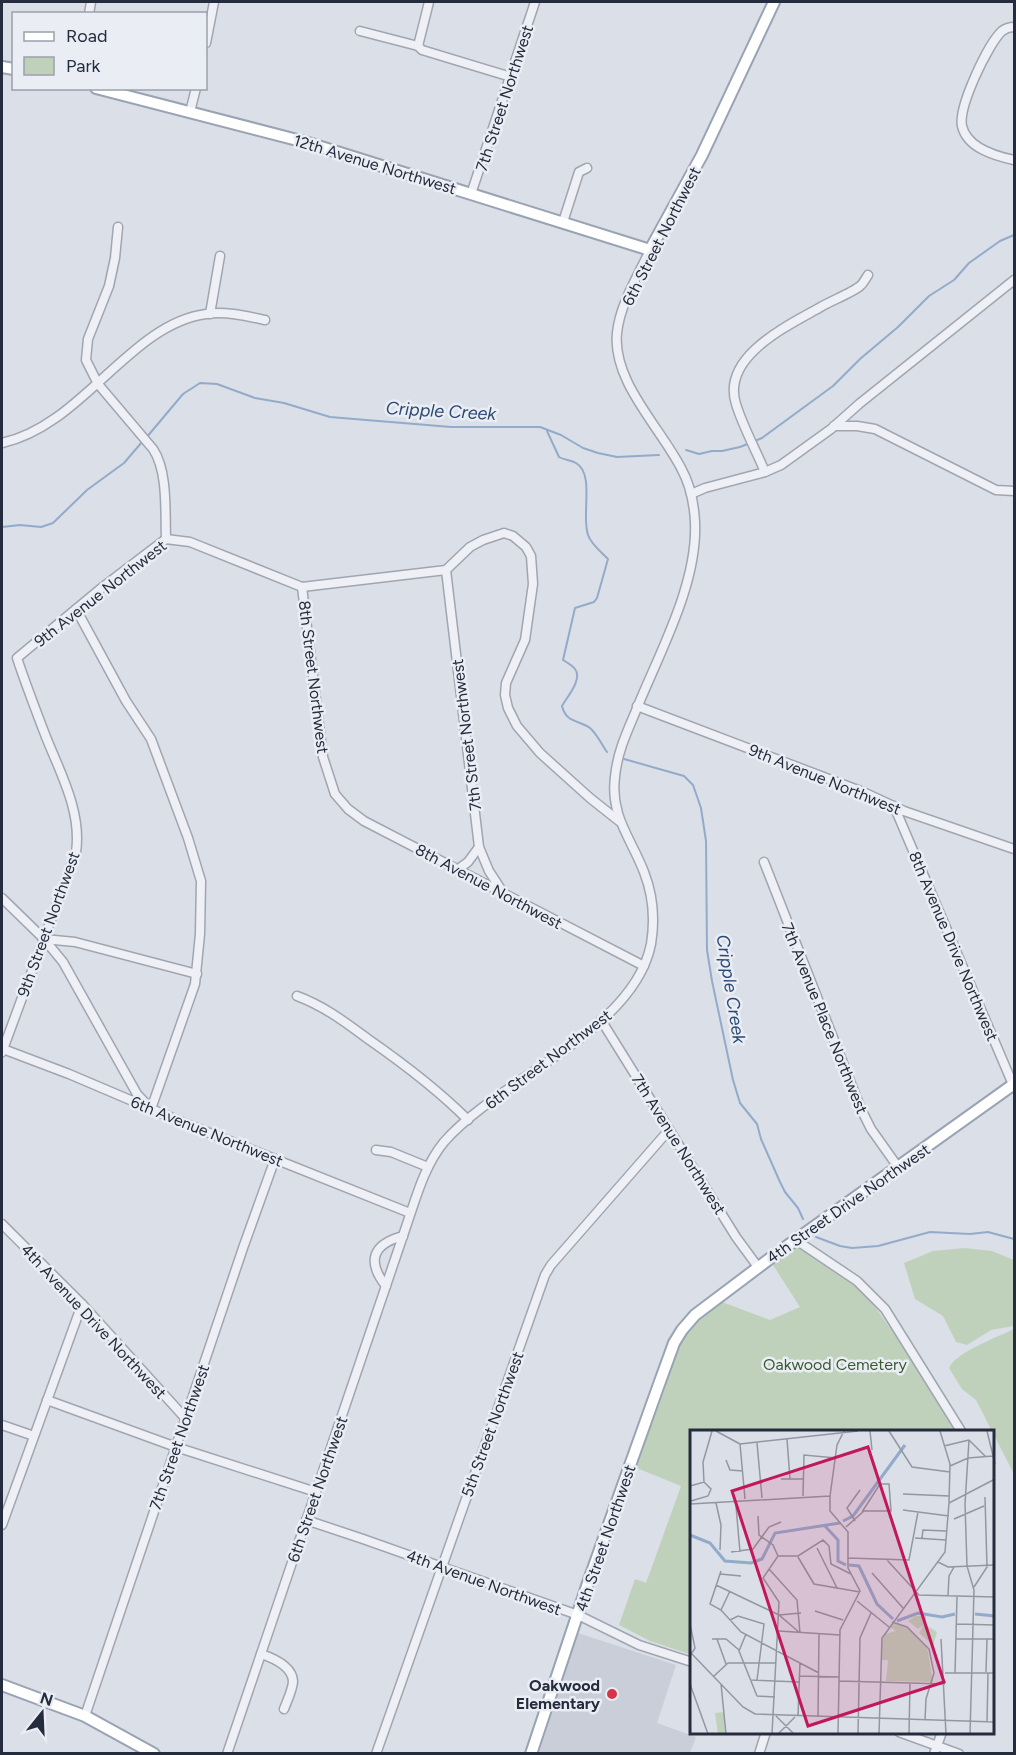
<svg xmlns="http://www.w3.org/2000/svg" width="1016" height="1755" font-family="Figtree,sans-serif">
	<style>
		.built { fill: #c9ced9 }
		.green { fill: #c0d1bb }
		.lines { fill: none; stroke-linecap: round; stroke-linejoin: round }
		.stream { stroke: #93abca; stroke-width: 2 }
		.minor-casing { stroke: #a0a6b1; stroke-width: 11 }
		.major-casing { stroke: #99a3b3; stroke-width: 14 }
		.minor { stroke: #eef0f5; stroke-width: 8 }
		.major { stroke: #fff; stroke-width: 10 }
		.poi-dot { fill: #d73547; stroke: #eaeef4; stroke-width: 2 }
		.labels { text-anchor: middle; stroke-width: 5; stroke-linejoin: round; paint-order: stroke }
		.street-label { font-size: 16px; fill: #242c3d; stroke: #eaeef4 }
		.park-label { font-size: 16px; fill: #375a30; stroke: #eaeef4 }
		.poi-label { font-size: 16px; font-weight: bold; fill: #242c3d; stroke: #eaeef4; text-anchor: end }
		.water-label { font-size: 18px; font-style: italic; fill: #2c4974; stroke: #eaeef4 }
		.inset-river { fill: none; stroke: #93abca; stroke-width: 3 }
		.inset-road { fill: none; stroke: #9297a3; stroke-width: 1.5 }
		.view { fill: #c2185b; fill-opacity: 0.15; stroke: #c2185b; stroke-width: 3 }
		.inset-edge { fill: none; stroke: #242c3d; stroke-width: 3 }
	</style>
	<rect width="100%" height="100%" fill="#dbdfe7"/>
	<path class="built" d="M578 1633 676 1665 657 1723 696 1737 690 1753H539Z"/>
	<g class="green">
		<path d="M795 1247H799L859 1288 870 1300 916 1364 958 1431H692V1655L650 1641 619 1625 635 1579 646 1583 681 1486 634 1467C652 1424 663 1365 690 1329 698 1318 712 1310 722 1302L770 1320 800 1307 773 1265Z"/>
		<path d="M965 1248 992 1251 1014 1260V1326L991 1330 967 1345 956 1342 943 1316 915 1299 904 1263 933 1251Z"/>
		<path d="M1014 1329V1474L976 1400 962 1389 949 1368C956 1352 998 1337 1014 1329Z"/>
	</g>
	<g class="lines">
		<g class="stream">
			<path d="M547 431 559 457C564 460 571 460 576 463 595 474 581 515 588 535 591 544 601 552 608 559L597 598 594 602 575 608 563 660C566 662 572 665 575 669 583 679 567 697 562 706 566 723 579 720 590 728 597 734 602 745 607 752"/>
			<path d="M146 438 183 394 200 383 217 384 255 398 284 403 330 417 451 427H540L561 435 583 448 598 453 617 457 659 455"/>
			<path d="M686 450 699 454 712 451H722L740 447 762 438 833 386 860 359 898 327 929 296 954 280 969 263 1000 241 1014 235"/>
			<path d="M2 527 20 525 41 527 53 523 87 490 124 463 142 442"/>
			<path d="M624 759 684 776 693 785 701 808 706 841 707 950 712 981 733 1080 740 1103 757 1124 761 1139 780 1182 785 1192 798 1208 803 1219"/>
			<path d="M816 1237 840 1246 852 1248 878 1246 930 1232 970 1234 988 1232 1014 1239"/>
		</g>
		<defs>
			<g id="minor">
				<path d="M89 14 91 2"/>
				<path d="M1014 27C1009 27 1006 28 1002 31 988 44 958 107 962 126 967 148 995 156 1014 160"/>
				<path d="M360 31 418 46 422 50 511 77"/>
				<path d="M206 43 214 2"/>
				<path d="M418 46 429 2"/>
				<path d="M190 112 196 88"/>
				<path d="M471 194 535 2"/>
				<path d="M563 222 579 172 587 168"/>
				<path d="M118 227 115 258 109 286 88 339 86 360 98 384 153 449C168 471 165 512 166 539"/>
				<path d="M210 314 220 256"/>
				<path d="M834 426H857L875 429 996 490 1014 491"/>
				<path d="M2 443C82 426 130 324 206 314 226 311 246 316 265 320"/>
				<path d="M765 472C756 450 743 427 736 404 721 357 787 326 819 308 830 301 852 293 860 286 863 284 866 278 868 275"/>
				<path d="M691 494 705 488 765 472 781 465 831 429 859 404 1014 280"/>
				<path d="M446 570 479 847 489 871 502 891"/>
				<path d="M302 587 323 757 335 794 348 809 364 821 644 966"/>
				<path d="M637 706 863 792 904 811 1014 849"/>
				<path d="M894 806 1014 1087"/>
				<path d="M764 862 861 1109 871 1129 898 1167"/>
				<path d="M457 870 468 862 479 847"/>
				<path d="M2 898 44 939 63 962 137 1094 151 1109 195 984 200 934 201 881 188 838 151 739 126 701 76 609"/>
				<path d="M44 939 75 942 197 974"/>
				<path d="M297 996C324 1006 345 1022 368 1039 404 1064 437 1089 468 1120"/>
				<path d="M601 1020 736 1237 758 1267"/>
				<path d="M3 1049 69 1074 182 1122 410 1213"/>
				<path d="M2 1052 76 852C82 812 60 772 46 737 36 711 26 685 17 658L99 590 166 539 190 542 302 587 446 570 470 547 483 540 504 533 513 536 526 547 531 556 533 584 525 640 506 683 505 695 508 708 517 726 540 753 590 798 619 821"/>
				<path d="M376 1150 391 1152 428 1167"/>
				<path d="M2 1224 82 1304 186 1419"/>
				<path d="M796 1240 857 1281 885 1309 961 1431"/>
				<path d="M386 1286C366 1261 373 1244 403 1236"/>
				<path d="M47 1400 176 1447 316 1492"/>
				<path d="M2 1425 34 1436"/>
				<path d="M306 1520 363 1539 578 1615 639 1645 692 1662"/>
				<path d="M2 1525 82 1304"/>
				<path d="M261 1654C273 1658 292 1666 293 1681 293 1689 287 1701 284 1709"/>
				<path d="M85 1716 243 1248 275 1159"/>
				<path d="M899 1732 959 1754"/>
				<path d="M227 1754 409 1218C418 1191 426 1164 444 1142 500 1078 634 1031 651 944 655 920 653 895 644 872 631 838 610 816 615 777 617 754 626 734 635 713 658 655 698 585 695 522 694 503 690 484 681 468 660 427 612 381 617 333 620 304 638 276 650 250"/>
				<path d="M376 1754 545 1275 551 1265 669 1130"/>
				<path d="M759 1754 766 1732"/>
				<path d="M934 1754 942 1732"/>
			</g>
			<g id="major">
				<path d="M2 67 14 69"/>
				<path d="M96 88 305 142 650 250 702 155 774 2"/>
				<path d="M2 1685 85 1716 154 1754"/>
				<path d="M531 1754 588 1583 658 1387 674 1343 682 1330 695 1315 776 1254 1014 1084"/>
			</g>
		</defs>
		<use href="#minor" class="minor-casing"/>
		<use href="#major" class="major-casing"/>
		<use href="#minor" class="minor"/>
		<use href="#major" class="major"/>
	</g>
	<circle class="poi-dot" cx="612" cy="1694" r="6"/>
	<g class="labels">
		<g class="street-label">
			<text transform="translate(504 98) rotate(-72)" y="6">7th Street Northwest</text>
			<text transform="translate(375 164) rotate(17)" y="6">12th Avenue Northwest</text>
			<text transform="translate(661 236) rotate(-63)" y="6">6th Street Northwest</text>
			<text transform="translate(100 593) rotate(-38)" y="6">9th Avenue Northwest</text>
			<text transform="translate(314 677) rotate(83)" y="6">8th Street Northwest</text>
			<text transform="translate(466 735) rotate(-97)" y="6">7th Street Northwest</text>
			<text transform="translate(825 779) rotate(22)" y="6">9th Avenue Northwest</text>
			<text transform="translate(489 886) rotate(28)" y="6">8th Avenue Northwest</text>
			<text transform="translate(48 924) rotate(-70)" y="6">9th Street Northwest</text>
			<text transform="translate(954 946) rotate(67)" y="6">8th Avenue Drive Northwest</text>
			<text transform="translate(825 1018) rotate(68)" y="6">7th Avenue Place Northwest</text>
			<text transform="translate(548 1059) rotate(-37)" y="6">6th Street Northwest</text>
			<text transform="translate(207 1131) rotate(22)" y="6">6th Avenue Northwest</text>
			<text transform="translate(679 1144) rotate(58)" y="6">7th Avenue Northwest</text>
			<text transform="translate(848 1203) rotate(-35)" y="6">4th Street Drive Northwest</text>
			<text transform="translate(94 1321) rotate(47)" y="6">4th Avenue Drive Northwest</text>
			<text transform="translate(492 1424) rotate(-70)" y="6">5th Street Northwest</text>
			<text transform="translate(179 1437) rotate(-71)" y="6">7th Street Northwest</text>
			<text transform="translate(317 1489) rotate(-71)" y="6">6th Street Northwest</text>
			<text transform="translate(605 1538) rotate(-71)" y="6">4th Street Northwest</text>
			<text transform="translate(484 1582) rotate(20)" y="6">4th Avenue Northwest</text>
		</g>
		<g class="park-label">
			<text x="835" y="1370">Oakwood Cemetery</text>
		</g>
		<g class="poi-label">
			<text x="600" y="1691">Oakwood<tspan x="600" dy="18">Elementary</tspan></text>
		</g>
		<g class="water-label">
			<text transform="translate(441 411) rotate(3)" y="6">Cripple Creek</text>
			<text transform="translate(731 989) rotate(81)" y="6">Cripple Creek</text>
		</g>
	</g>
	<g transform="translate(690 1430)">
		<rect width="304" height="304" fill="#dbdfe7"/>
		<path d="M225 186H236V195L247 202 243 215 229 203 234 195 228 199 218 191ZM203 193 217 198 237 216 243 252 196 251 198 230H191V213L195 204 206 201 200 197ZM34 282 35 304H28L25 283Z" fill="#c0d1bb"/>
		<path class="inset-river" d="M153 91 163 86 215 15M134 95 148 110V131L156 135M0 105 20 113 35 131 61 133 72 129 85 103 150 93M159 135 169 136 187 174 203 189M285 184 305 186M207 191 228 183 252 187 265 184"/>
		<path class="inset-road" d="M26 1 50 14M180 1 182 20M199 1 222 37 260 42M250 1 260 34 259 72M297 1 305 34M97 9 100 49M279 10 275 74 277 136 284 160 280 304M279 10 296 27M67 13 72 68M50 14 168 1M50 14 55 69M254 16 279 10M36 30 40 40 53 41M260 36 278 28 303 26M91 49H114M14 52 13 32 22 1M0 56 14 52 21 59 18 66 1 71M213 64 259 66M113 66 114 25 146 28M140 66V81L158 102V138L170 161 150 200 148 304M26 73 31 95 30 120M0 74 140 66 147 15 154 1M46 76 50 122M213 80 259 86M68 86 69 105 83 115 88 126M264 89 294 76M165 91 157 78 170 60M156 97 174 81H201L199 54H190L172 82M225 108 256 110M232 108 233 100 256 101M127 118 147 158M41 122 63 119 79 97 91 92M108 127 124 154 170 162M158 128 219 130 228 82M197 130 229 165 305 167M248 132 258 137 305 135M79 139 107 170 110 203M31 141 20 174 31 180 51 202 129 243M182 143 213 178M30 144 51 146M26 155 89 185 110 203M284 157 297 137 295 67M258 166 259 146 264 137M167 171 199 197M31 180 40 161M125 181 153 190M89 185 111 183M40 190 48 186 74 194 67 250M202 192 217 197 239 219 244 243 236 269 235 290M0 194 5 218 0 226M267 194 305 195M89 201 150 205M56 204 49 221 67 266M22 209H36L49 220M27 209 36 234M251 209 256 304M266 209H305M0 222 53 277 65 284 305 292M296 242 297 209M255 243H305M265 243 267 167M24 246 38 233H86M109 246 149 247M60 250 109 252M149 251 255 254M0 254 18 304M31 254 36 304M67 266 85 267M86 286 104 304M108 286 110 232M128 287 129 204M297 292 298 243M82 304 89 172 73 148 88 126H108L133 110 139 116 141 134 161 144M88 304 105 287M168 304 170 208 181 183M189 304 192 208 255 122 259 73 305 49M219 304 220 253"/>
		<path class="view" d="M178 17 254 252 118 296 42 61Z"/>
		<rect width="304" height="304" class="inset-edge"/>
	</g>
	<rect width="1016" height="1755" fill="none" stroke="#242c3d" stroke-width="6"/>
	<rect x="12" y="12" width="195" height="78" fill="#eaeef4" stroke="#9ba0ab" stroke-width="1.5"/>
	<rect x="24" y="32" width="30" height="9" fill="#ffffff" stroke="#9ba0ab" stroke-width="1.5"/>
	<text x="66" y="42" font-size="18" fill="#242c3d">Road</text>
	<rect x="24" y="57" width="30" height="18" fill="#c0d1bb" stroke="#9ba0ab" stroke-width="1.5"/>
	<text x="66" y="72" font-size="18" fill="#242c3d">Park</text>
	<g transform="translate(42 1713) rotate(18)" stroke="#eaeef4" stroke-width="4.5" paint-order="stroke">
	<path d="M0-4.5L10 22L0 15L-10 22Z" fill="#242c3d"/>
	<text y="-9" font-size="16" font-weight="bold" text-anchor="middle" fill="#242c3d">N</text>
	</g>
</svg>
